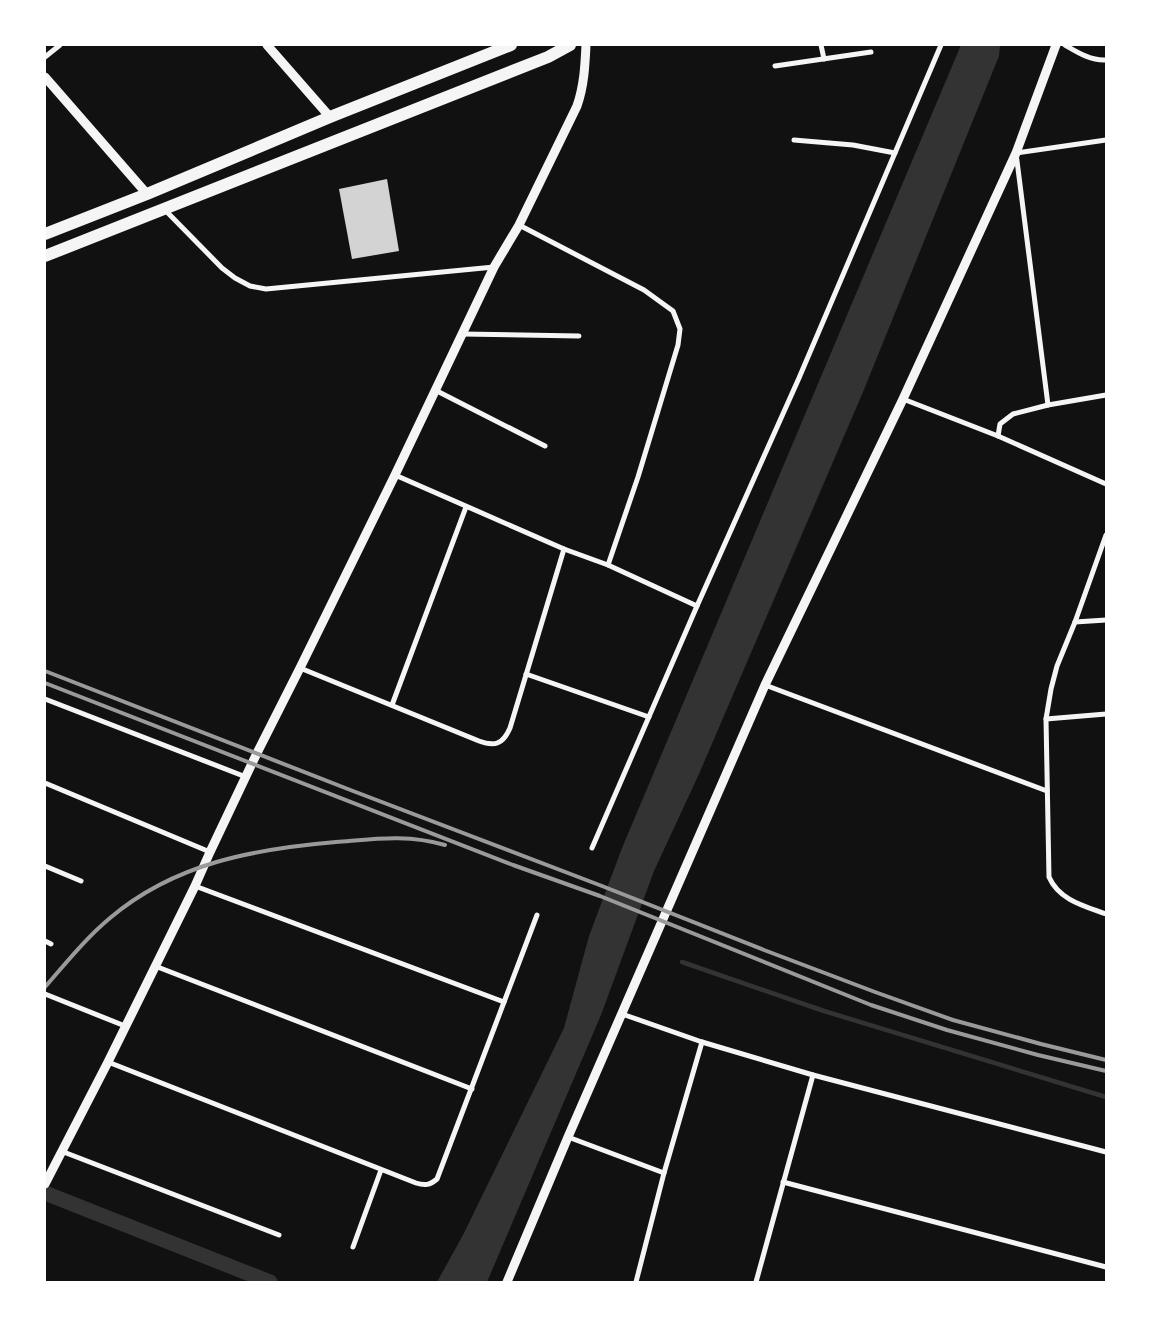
<svg xmlns="http://www.w3.org/2000/svg" width="1151" height="1327" font-family="Bitter,serif">
	<style>
		.water { fill: #333 }
		.lines { fill: none; stroke-linecap: round; stroke-linejoin: round }
		.stream { stroke: #333; stroke-width: 4.5 }
		.canal { stroke: #333; stroke-width: 15 }
		.building { fill: #d3d3d3 }
		.minor { stroke: #f5f5f5; stroke-width: 5 }
		.tertiary { stroke: #f5f5f5; stroke-width: 9 }
		.primary { stroke: #f5f5f5; stroke-width: 12 }
		.rail { stroke: #9a9a9a; stroke-width: 4 }
	</style>
	<rect width="100%" height="100%" fill="#111"/>
	<path class="water" d="M961 45H1000L999 56 863 392 699 774 654 871 601 1015 487 1282H437L463 1235 564 1028 589 936 622 848Z"/>
	<g class="lines">
		<path class="stream" d="M682 962 824 1011 1106 1097"/>
		<path class="canal" d="M45 1193 270 1282"/>
	</g>
	<path class="building" d="M387 179 399 251 352 259 339 189Z"/>
	<g class="lines">
		<g class="minor">
			<path d="M821 45 824 59"/>
			<path d="M1065 45C1077 52 1091 61 1106 60"/>
			<path d="M45 57 60 45"/>
			<path d="M775 66 871 52"/>
			<path d="M794 140 853 145 895 153"/>
			<path d="M165 210 222 268 235 278 250 286 266 289 494 267"/>
			<path d="M519 225 644 290 673 311 680 329 678 345 638 477 608 565"/>
			<path d="M462 334 579 336"/>
			<path d="M435 390 545 446"/>
			<path d="M903 399 998 436 1106 484"/>
			<path d="M1048 405 1016 153 1106 140"/>
			<path d="M998 436 1000 424 1013 414 1048 405 1106 395"/>
			<path d="M395 475 564 549 608 565 697 606"/>
			<path d="M1106 535 1075 622 1057 666 1051 689 1046 719 1049 877C1059 900 1084 906 1106 914"/>
			<path d="M1075 622 1106 620"/>
			<path d="M300 668 479 741C495 747 503 744 510 728L564 549"/>
			<path d="M526 674 649 717"/>
			<path d="M765 685 1047 791"/>
			<path d="M45 699 246 777"/>
			<path d="M392 705 466 507"/>
			<path d="M1046 719 1106 714"/>
			<path d="M45 783 210 852"/>
			<path d="M592 848 697 606 799 378 941 45"/>
			<path d="M45 866 81 881"/>
			<path d="M195 886 504 1002"/>
			<path d="M45 941 51 944"/>
			<path d="M155 966 472 1089"/>
			<path d="M45 994 125 1026"/>
			<path d="M622 1014 702 1042 813 1075 1106 1152"/>
			<path d="M108 1062 416 1183C425 1186 430 1185 437 1179L537 915"/>
			<path d="M568 1137 664 1173"/>
			<path d="M61 1151 279 1235"/>
			<path d="M783 1182 1106 1267"/>
			<path d="M353 1247 381 1170"/>
			<path d="M636 1282 664 1173 702 1042"/>
			<path d="M756 1282 813 1075"/>
		</g>
		<g class="tertiary">
			<path d="M267 45 330 117"/>
			<path d="M45 77 147 194"/>
			<path d="M45 1184 108 1062 195 886 210 852 257 753 300 668 395 475 494 267 519 225 577 106C584 86 585 66 586 45"/>
			<path d="M507 1282 568 1137 765 685 903 399 1016 153 1056 45"/>
		</g>
		<g class="primary">
			<path d="M45 234 147 194 330 117 511 45"/>
			<path d="M45 256 548 57 570 45"/>
		</g>
		<g class="rail">
			<path d="M45 671 353 791 602 886 764 950 875 992 953 1020 1041 1044 1106 1060"/>
			<path d="M45 683 513 865 600 896 871 1005 947 1030 1038 1055 1106 1071"/>
			<path d="M45 987C66 963 86 938 110 918 175 863 254 849 336 842 375 839 407 834 445 845"/>
		</g>
	</g>
	<rect width="1151" height="1327" fill="none" stroke="#ffffff" stroke-width="92"/>
</svg>
